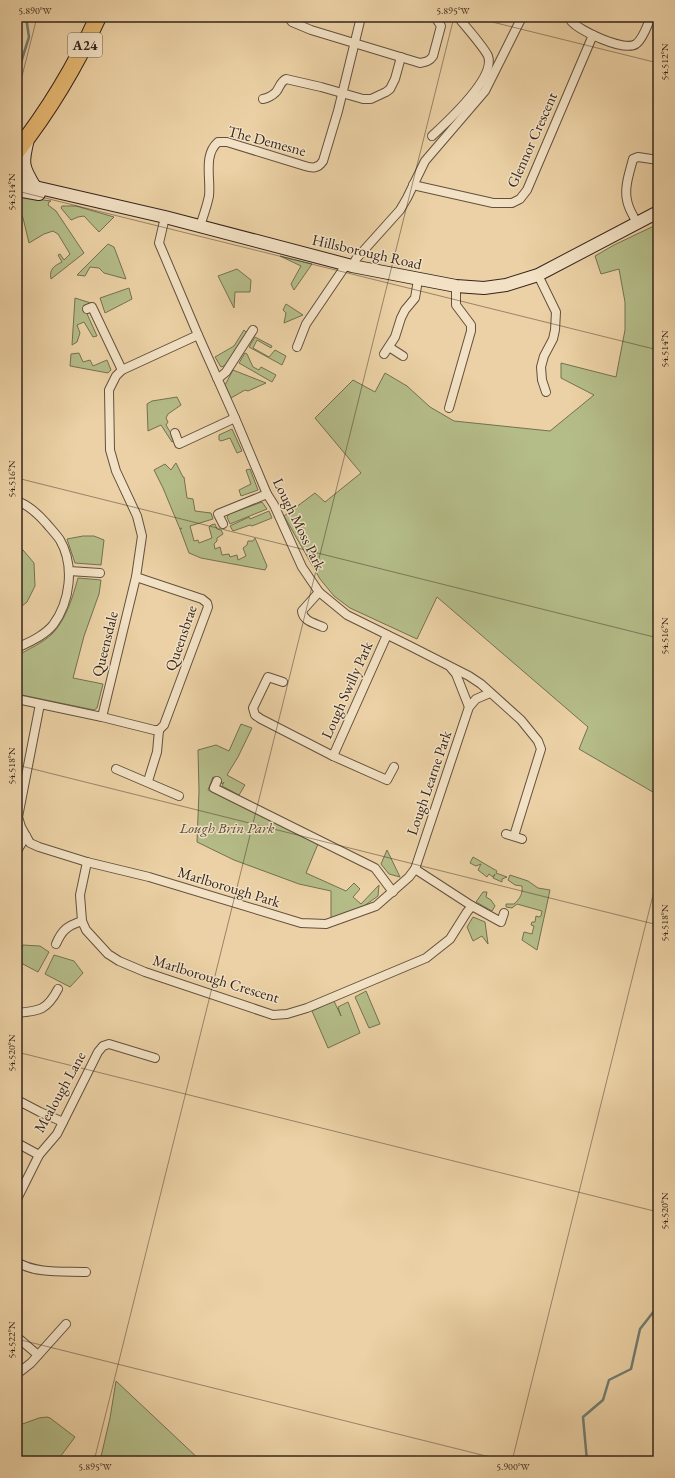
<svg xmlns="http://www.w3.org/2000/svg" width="675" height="1478" font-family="'EB Garamond',serif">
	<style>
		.green { fill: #b4bc88; stroke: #757052 }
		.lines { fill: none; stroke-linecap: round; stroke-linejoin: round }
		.stream { stroke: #717c72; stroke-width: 2.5 }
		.street-casing { stroke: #63503e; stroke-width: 10 }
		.secondary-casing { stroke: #36251c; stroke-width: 14 }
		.highway-casing { stroke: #36251c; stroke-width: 18 }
		.street { stroke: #f2e1c4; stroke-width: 8 }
		.secondary { stroke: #f2e1c4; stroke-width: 12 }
		.highway { stroke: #e6b872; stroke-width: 16 }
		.ticks { fill: none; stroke: #36251c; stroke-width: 1; stroke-opacity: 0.45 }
		.labels { text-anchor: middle; stroke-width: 3; stroke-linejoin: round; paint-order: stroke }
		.shield { fill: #f2e1c4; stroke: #6e5d4e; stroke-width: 1 }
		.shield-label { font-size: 14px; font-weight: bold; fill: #36251c }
		.street-label { font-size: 15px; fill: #36251c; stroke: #f2e1c4 }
		.park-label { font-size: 15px; font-style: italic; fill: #564b37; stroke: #f2e1c4 }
		.neatline { fill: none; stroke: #36251c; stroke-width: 1.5 }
		.ticks-label { font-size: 10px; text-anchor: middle; fill: #36251c }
	</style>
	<rect width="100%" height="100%" fill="#ebd1a5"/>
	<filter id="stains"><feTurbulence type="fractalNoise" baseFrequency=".005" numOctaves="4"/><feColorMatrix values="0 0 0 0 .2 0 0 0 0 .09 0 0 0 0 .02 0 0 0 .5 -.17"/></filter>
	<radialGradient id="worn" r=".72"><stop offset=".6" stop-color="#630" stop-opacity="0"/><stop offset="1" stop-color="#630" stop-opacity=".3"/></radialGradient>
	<g class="green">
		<path d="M20 197 51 201 49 202 48 205 56 211 84 253 51 279C49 269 54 266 62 262L58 255 60 254 64 260 70 254 58 234 53 231 44 234 29 243 23 218 18 208Z"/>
		<path d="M62 206H76L114 217 99 232 84 216 78 217 71 220 61 208Z"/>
		<path d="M658 224V795L579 749 588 727 437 597 417 639 350 608 334 596 320 579 284 516 315 493 325 502 361 473 315 418 353 380 375 392 385 373 407 386 430 407 454 421 550 431 594 395 561 378V363L616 377 625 330V302L619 269 601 274 595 256 614 245Z"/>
		<path d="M108 244 114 247 126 279 104 273 99 268 90 267 85 276 77 275Z"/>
		<path d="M280 256 312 264 294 290 291 284 301 266Z"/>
		<path d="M237 269 251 280 250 292H235L234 308 218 276Z"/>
		<path d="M129 288 132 299 105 313 100 298Z"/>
		<path d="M75 298 91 303 84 307 97 336 93 337 84 322 77 325 80 333 77 342 72 345Z"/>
		<path d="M286 304 303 315 284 323 286 313 283 310Z"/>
		<path d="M244 330 247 333 226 365 221 367 215 357 234 346Z"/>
		<path d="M255 337 272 346 271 348 257 340 253 348 269 357 275 350 286 356 282 365 249 347Z"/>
		<path d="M79 353 83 362 90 360 93 366 107 360 111 370 108 373 70 366 71 354Z"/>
		<path d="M245 353 247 354 253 367 259 370 261 367 276 375 272 382 239 363Z"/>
		<path d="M233 370 266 383 248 391 245 390 231 398 225 385Z"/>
		<path d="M177 397 181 405 168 414 166 418 168 422 166 425 175 440 172 442 161 425 148 431 147 404 152 401Z"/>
		<path d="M232 429 242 451 237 453 230 438 221 441 219 440V435Z"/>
		<path d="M176 463 183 477H184L187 498 193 499 195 511 211 513 213 519 190 526 194 541 198 540 199 543 212 538 209 527 211 525 215 524 217 529 221 530 223 534 217 538V541L214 544 215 549 220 547 222 555 229 554 230 557 237 555 238 560 246 556 243 548 247 545 248 541H253L255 538 267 566 265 570 201 558 189 553 180 529 182 528 180 529 163 488 154 470 165 464 171 470 175 464Z"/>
		<path d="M250 469 258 490 241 496 239 490 251 484 246 470Z"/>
		<path d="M262 502 267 509 230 524 227 517 229 514Z"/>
		<path d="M269 511 272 518 252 526 250 525 233 531 230 526 249 517 250 519Z"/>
		<path d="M83 536H94L104 540 101 565 75 563 67 539Z"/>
		<path d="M17 547 23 550 34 563 35 586 27 602 17 610Z"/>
		<path d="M78 578 101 580 99 594 84 636 73 678 103 684 97 708 94 710 17 694V656C28 649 43 643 52 634 66 620 73 596 78 578Z"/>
		<path d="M241 724 252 728 238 757 227 775 245 785 239 795 222 786 224 782 222 784 221 779 213 777 208 790 318 844 306 873 346 891 354 883 360 889 353 897 361 904 379 885 378 896 364 906 331 918V891L299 884 234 860 197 842 199 791 198 750 216 745 229 751Z"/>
		<path d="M387 850 400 877 389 874 381 864Z"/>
		<path d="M473 857 497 871 496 873 507 877 502 879V882L493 878 495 874 493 877 489 874 487 877 478 870 481 864 476 866 470 863Z"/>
		<path d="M510 875 528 881 538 888 550 890 537 950 522 940 524 932 532 934 534 926 531 925 532 922H535L536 916 539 917 541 916 542 911 517 904 512 908 506 907V904H514C520 899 523 893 522 886L515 885 508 880Z"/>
		<path d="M483 892H487L486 897 491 900 495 906 492 911 476 902Z"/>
		<path d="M473 917 485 922 488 944 482 936 473 941 467 927Z"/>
		<path d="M23 945 40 946 49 952 38 972 17 961Z"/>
		<path d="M54 955 74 961 83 973 70 987 45 974Z"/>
		<path d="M366 991 380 1024 369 1028 355 997Z"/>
		<path d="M334 1001 341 1016 338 1007 348 1002 360 1033 328 1048 312 1011Z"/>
		<path d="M116 1381 201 1461H100L110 1418Z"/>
		<path d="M47 1417 50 1418 75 1437 57 1461H17V1426L39 1418Z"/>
	</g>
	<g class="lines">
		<g class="stream">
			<path d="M17 75 29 37 26 17"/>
			<path d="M587 1461 583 1417 603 1400 609 1380 631 1369 640 1329 658 1306"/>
		</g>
		<defs>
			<g id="street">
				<path d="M288 17 292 22 311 30 420 63C426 62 430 61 433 56L441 26 435 17"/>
				<path d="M571 17V21C580 31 624 52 636 44 644 38 647 25 651 17"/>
				<path d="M263 99C268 98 272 96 276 92 280 87 280 82 286 79L321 87 363 99H371L386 92 390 89 395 79 401 57"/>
				<path d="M432 136C447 122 496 78 488 56 484 47 465 26 458 17"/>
				<path d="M413 185 493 203H512L520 199 527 190 593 35"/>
				<path d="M165 217 159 243 198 335 235 418 267 494 274 505 302 567 319 592 347 615 410 646 469 676 481 684 521 720 538 741 541 749 514 836"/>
				<path d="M637 223C633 215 628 208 627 200 624 187 630 171 633 159L638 157 658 160"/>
				<path d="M200 226C203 217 207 206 209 196 211 178 203 155 218 142H227L305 166C312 168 318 169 323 161L338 111 361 17"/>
				<path d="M352 266 356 259 400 210 407 198 425 161 485 91 522 17"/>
				<path d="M538 275 556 312 555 330 553 339 544 356 541 367 542 380 546 392"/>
				<path d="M87 309 92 307 122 370"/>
				<path d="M297 347 306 324 346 265"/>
				<path d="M389 347 403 356"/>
				<path d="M384 354 395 337 401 318 405 310 415 298 418 280"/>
				<path d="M217 378 220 377 226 372 253 330"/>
				<path d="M449 408 471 331V325L456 305V286"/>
				<path d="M175 433 179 444 235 418"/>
				<path d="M17 501C29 505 38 514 46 523 51 529 56 534 60 540 75 566 70 602 53 625 44 636 29 642 17 648"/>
				<path d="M223 524 218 514 267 494"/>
				<path d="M69 571 100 573"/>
				<path d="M136 577 202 599 207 603 208 607 164 725 159 730"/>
				<path d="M319 592 302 611C303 621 314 623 323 627"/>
				<path d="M451 668 456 674 469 707"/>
				<path d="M283 682 268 677 253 708 255 715 261 719 333 756 387 635"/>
				<path d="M17 699 102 717 154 730H159"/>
				<path d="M40 704 18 817 21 827 26 836 30 843 39 847 87 862 149 877 301 923 326 924 376 906 409 877 415 869 469 707 476 699 490 693"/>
				<path d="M102 717 136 577 142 536 137 516 116 471 110 450 109 390 116 376 122 370 198 335"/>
				<path d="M333 756 387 780 394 767"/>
				<path d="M116 769 179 796"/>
				<path d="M148 781 157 752 159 730"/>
				<path d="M217 781 214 788 375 868 393 892"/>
				<path d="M506 834 522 839"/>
				<path d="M17 851 26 836"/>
				<path d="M87 862 80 895 82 921 86 930 108 954 119 961 145 972 273 1015 287 1014 307 1008 426 958 450 939 467 912 472 906"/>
				<path d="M415 869 472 906 501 922 504 913"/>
				<path d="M56 944C62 930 67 926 82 921"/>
				<path d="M17 1013C40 1011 47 1010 58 989"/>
				<path d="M17 1100 40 1112 63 1122"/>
				<path d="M17 1143 39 1155"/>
				<path d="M17 1199 39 1155 57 1134 98 1052 103 1046 109 1044 155 1058"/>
				<path d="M17 1262C35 1274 65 1271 86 1272"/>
				<path d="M17 1337 38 1355"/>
				<path d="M17 1374 31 1363 66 1324"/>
			</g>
			<g id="secondary">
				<path d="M28 139C22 163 22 166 35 187"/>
				<path d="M17 181 35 187 165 217 352 266 456 286 484 288 506 285 538 275 658 212"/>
				<path d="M17 190 39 194"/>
			</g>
			<path id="highway" d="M17 151C50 109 76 65 98 17"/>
		</defs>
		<use href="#street" class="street-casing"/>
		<use href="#secondary" class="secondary-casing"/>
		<use href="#highway" class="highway-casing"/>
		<use href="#street" class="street"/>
		<use href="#secondary" class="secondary"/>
		<use href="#highway" class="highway"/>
	</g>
	<path class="ticks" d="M472 17 658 63M17 96 37 17M17 191 658 350M17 478 658 638M17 765 658 925M17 1052 658 1212M17 1339 506 1461M94 1461 454 17M512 1461 658 875"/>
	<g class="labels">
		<rect class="shield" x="68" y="33" width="34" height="24" rx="3"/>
		<g class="shield-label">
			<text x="85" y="50">A24</text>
		</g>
		<g class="street-label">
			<text transform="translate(532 140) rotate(-66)" y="5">Glennor Crescent</text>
			<text transform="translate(267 141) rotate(15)" y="5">The Demesne</text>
			<text transform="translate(367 252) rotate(13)" y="5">Hillsborough Road</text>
			<text transform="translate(299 524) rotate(64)" y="5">Lough Moss Park</text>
			<text transform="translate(181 638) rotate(-71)" y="5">Queensbrae</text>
			<text transform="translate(105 644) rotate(-76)" y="5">Queensdale</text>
			<text transform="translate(347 690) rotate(-66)" y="5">Lough Swilly Park</text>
			<text transform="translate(429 783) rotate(-71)" y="5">Lough Learne Park</text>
			<text transform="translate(229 887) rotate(17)" y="5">Marlborough Park</text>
			<text transform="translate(216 979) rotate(17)" y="5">Marlborough Crescent</text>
			<text transform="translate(60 1092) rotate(-61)" y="5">Mealough Lane</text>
		</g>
		<g class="park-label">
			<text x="227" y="833">Lough Brin Park</text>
		</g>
	</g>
	<rect width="675" height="1478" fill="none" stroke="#ebd1a5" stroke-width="44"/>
	<rect x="22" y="22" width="631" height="1434" class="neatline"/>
	<g class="ticks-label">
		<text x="35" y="14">5.890°W</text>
		<text x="453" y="14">5.895°W</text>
		<text transform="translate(664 62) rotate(-90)" y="4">54.512°N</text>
		<text transform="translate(11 192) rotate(-90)" y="4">54.514°N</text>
		<text transform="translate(664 349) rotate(-90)" y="4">54.514°N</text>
		<text transform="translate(11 479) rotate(-90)" y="4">54.516°N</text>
		<text transform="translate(664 636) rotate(-90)" y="4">54.516°N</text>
		<text transform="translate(11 766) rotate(-90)" y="4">54.518°N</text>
		<text transform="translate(664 923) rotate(-90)" y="4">54.518°N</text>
		<text transform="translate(11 1053) rotate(-90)" y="4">54.520°N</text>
		<text transform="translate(664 1211) rotate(-90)" y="4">54.520°N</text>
		<text transform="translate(11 1340) rotate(-90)" y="4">54.522°N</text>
		<text x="95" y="1470">5.895°W</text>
		<text x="513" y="1470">5.900°W</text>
	</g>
	<rect width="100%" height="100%" filter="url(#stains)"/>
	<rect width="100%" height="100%" fill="url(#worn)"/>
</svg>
